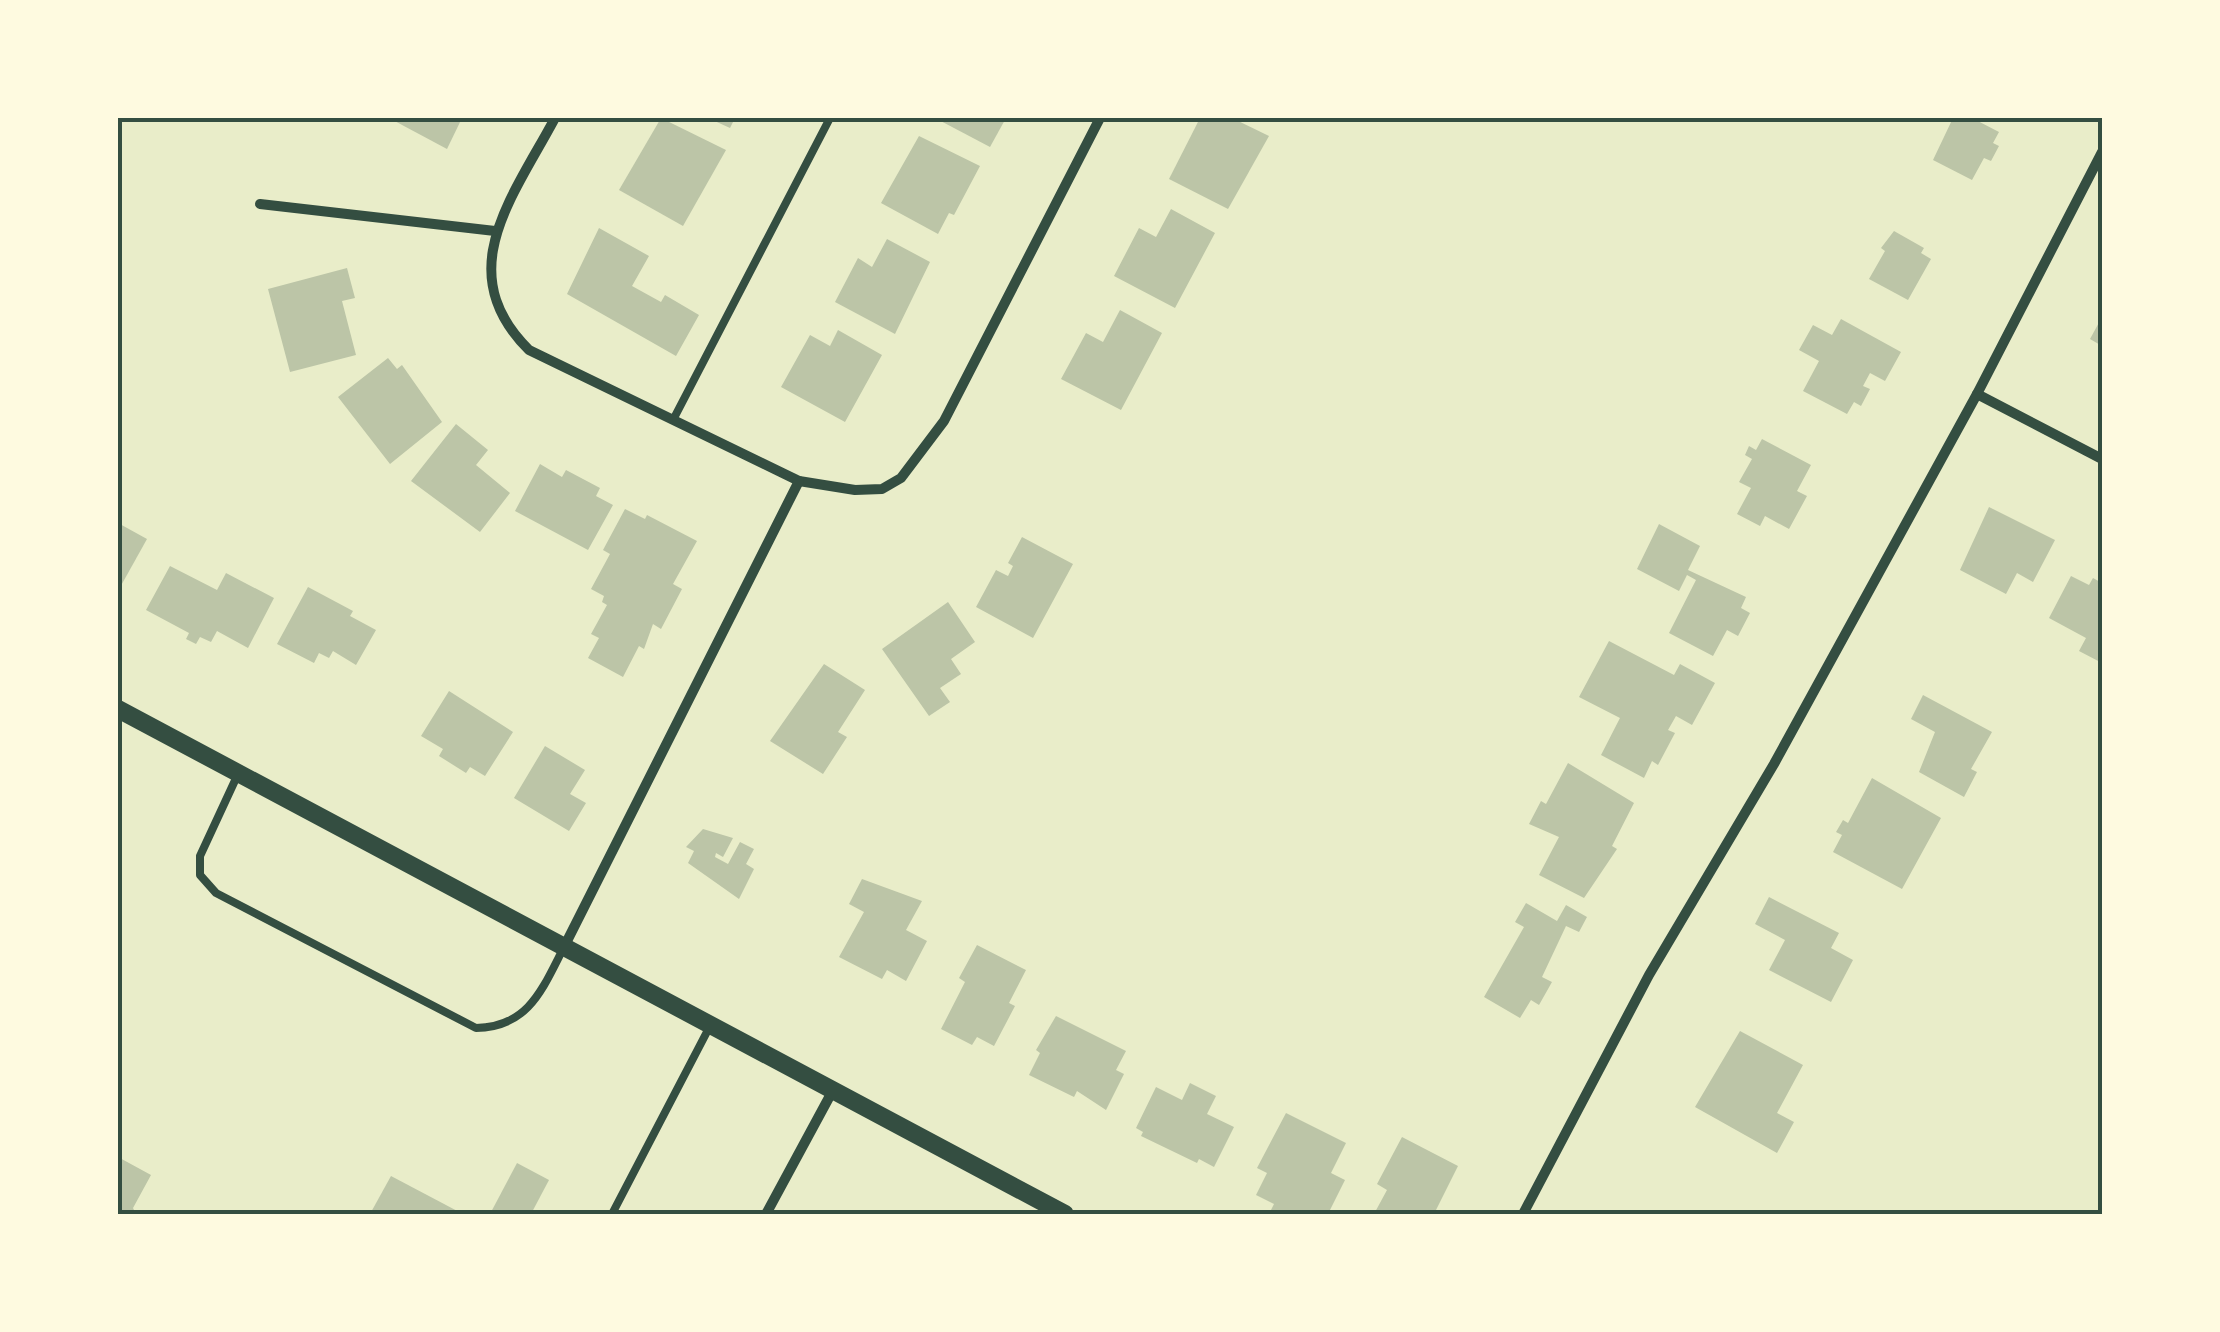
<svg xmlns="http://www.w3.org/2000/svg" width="2220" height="1332" font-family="'Sofia Sans Condensed',sans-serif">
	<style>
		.building { fill: #bcc5a7 }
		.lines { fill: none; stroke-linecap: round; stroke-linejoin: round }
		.service { stroke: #344e41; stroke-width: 8 }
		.minor { stroke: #344e41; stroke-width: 10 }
		.tertiary { stroke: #344e41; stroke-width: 18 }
		.neatline { fill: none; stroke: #344e41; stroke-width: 4 }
	</style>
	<rect width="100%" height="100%" fill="#e9edc9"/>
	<g class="building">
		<path d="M389 118H462L447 149Z"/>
		<path d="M661 118 726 150 683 226 619 190Z"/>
		<path d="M708 118H735L730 128Z"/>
		<path d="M935 118H1006L990 147Z"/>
		<path d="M1200 118H1232L1269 136 1228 209 1169 179Z"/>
		<path d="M1953 118H1972L1999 132 1993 143 1999 146 1991 161 1984 158 1972 180 1933 160Z"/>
		<path d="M919 136 980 166 954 215 949 213 938 234 881 203Z"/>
		<path d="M1171 209 1215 233 1175 308 1114 276 1139 228 1156 237Z"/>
		<path d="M599 228 649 256 632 286 661 302 665 295 699 315 676 356 567 294Z"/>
		<path d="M1894 231 1924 248 1921 253 1931 259 1908 300 1869 279 1885 251 1881 248Z"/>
		<path d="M887 239 930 262 895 334 835 302 858 258 872 267Z"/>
		<path d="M347 268 355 298 342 301 356 355 290 372 268 289Z"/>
		<path d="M1120 310 1162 333 1121 410 1061 379 1086 333 1103 342Z"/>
		<path d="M2102 317V346L2090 339Z"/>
		<path d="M1841 319 1901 352 1885 381 1870 373 1863 386 1870 389 1861 406 1854 402 1847 414 1803 391 1819 361 1799 350 1813 325 1832 335Z"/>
		<path d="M838 330 882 355 845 422 781 387 810 335 830 346Z"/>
		<path d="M388 358 397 369 402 365 442 422 390 464 338 397Z"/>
		<path d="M456 424 488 450 476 465 510 493 480 532 411 481Z"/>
		<path d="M1762 439 1811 465 1797 491 1807 496 1789 529 1765 516 1760 526 1737 514 1751 488 1739 482 1752 459 1745 455 1749 446 1756 450Z"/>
		<path d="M540 464 562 477 566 470 600 488 596 496 613 505 588 550 515 511Z"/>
		<path d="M1989 507 2055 540 2033 582 2017 573 2006 594 1960 570Z"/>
		<path d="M625 509 645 519 647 515 697 541 673 584 682 589 661 629 653 624 644 649 639 646 623 677 588 658 599 638 591 634 607 605 602 602 604 596 591 589 610 554 603 550Z"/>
		<path d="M118 523 147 539 118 591Z"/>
		<path d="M1659 524 1700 546 1688 570 1746 597 1741 608 1750 613 1738 636 1727 630 1713 656 1669 633 1696 580 1687 575 1679 591 1637 569Z"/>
		<path d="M1022 537 1073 564 1033 638 976 607 996 570 1008 576 1013 566 1008 563Z"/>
		<path d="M170 566 217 590 226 573 274 598 248 648 217 631 211 642 200 637 196 644 186 639 189 633 146 610Z"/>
		<path d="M2071 576 2089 585 2093 578 2102 583V663L2079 651 2086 638 2049 618Z"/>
		<path d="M308 587 353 611 350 616 376 630 356 665 333 651 329 658 319 653 314 663 277 644Z"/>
		<path d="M948 602 975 642 951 659 961 674 940 688 950 702 929 716 882 649Z"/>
		<path d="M1609 641 1674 675 1680 664 1715 683 1692 725 1676 716 1668 730 1675 733 1658 765 1652 761 1644 778 1601 755 1620 718 1579 697Z"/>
		<path d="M824 664 865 690 838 732 847 737 823 774 770 741Z"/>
		<path d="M449 691 513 732 485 776 470 767 466 773 439 756 443 749 421 736Z"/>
		<path d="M1923 695 1992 732 1971 769 1977 772 1964 797 1919 772 1935 732 1911 719Z"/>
		<path d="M545 746 585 770 570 794 586 803 569 831 514 798Z"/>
		<path d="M1568 763 1634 803 1612 846 1617 849 1584 898 1539 875 1559 837 1529 824 1541 801 1546 804Z"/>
		<path d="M1872 778 1941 818 1902 889 1833 852 1842 835 1836 832 1843 820 1848 823Z"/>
		<path d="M703 829 733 838 723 857 716 853 715 857 728 864 740 842 754 849 746 864 754 869 739 899 688 863 694 851 686 847Z"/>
		<path d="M862 879 922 901 906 930 927 941 906 981 887 970 882 979 839 957 864 912 849 904Z"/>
		<path d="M1769 897 1839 933 1831 948 1853 960 1831 1002 1769 970 1785 940 1755 924Z"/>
		<path d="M1526 903 1557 921 1566 905 1587 917 1579 932 1566 926 1542 977 1552 982 1539 1005 1531 1000 1520 1018 1484 997 1524 927 1515 922Z"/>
		<path d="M977 945 1026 970 1009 1003 1015 1006 994 1046 977 1037 972 1045 941 1029 965 982 959 978Z"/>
		<path d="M1056 1016 1126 1051 1116 1070 1124 1074 1106 1110 1077 1091 1074 1097 1029 1075 1040 1053 1036 1050Z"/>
		<path d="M1740 1031 1803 1065 1777 1113 1794 1122 1777 1153 1695 1107Z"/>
		<path d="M1190 1083 1216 1096 1207 1114 1234 1127 1214 1167 1199 1159 1197 1163 1141 1136 1143 1132 1136 1128 1156 1087 1182 1100Z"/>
		<path d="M1286 1113 1346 1143 1331 1173 1345 1180 1328 1214H1269L1274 1204 1256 1195 1267 1173 1257 1168Z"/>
		<path d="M1402 1137 1458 1166 1435 1212 1440 1214H1374L1387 1190 1377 1184Z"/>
		<path d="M118 1157 151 1175 133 1208 136 1214H118Z"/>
		<path d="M517 1163 549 1180 531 1214H490Z"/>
		<path d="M391 1176 463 1214H370Z"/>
	</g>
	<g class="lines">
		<g class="service">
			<path d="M673 420 830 118"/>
			<path d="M238 774 200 856V875L216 893 476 1028C528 1027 542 990 563 949"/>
			<path d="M612 1214 710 1026"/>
		</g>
		<g class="minor">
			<path d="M555 118C513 197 450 272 529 350L799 481 855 490 882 489 901 478 944 421 1100 118"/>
			<path d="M260 204 495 231"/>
			<path d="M1977 394 2102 459"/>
			<path d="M563 949 799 481"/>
			<path d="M766 1214 832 1092"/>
			<path d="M1523 1214 1649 975 1774 764 1977 394 2102 152"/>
		</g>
		<path class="tertiary" d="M118 709 1065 1214"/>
	</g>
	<rect width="2220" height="1332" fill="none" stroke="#fefae0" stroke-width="240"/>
	<rect x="120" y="120" width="1980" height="1092" class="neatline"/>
</svg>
